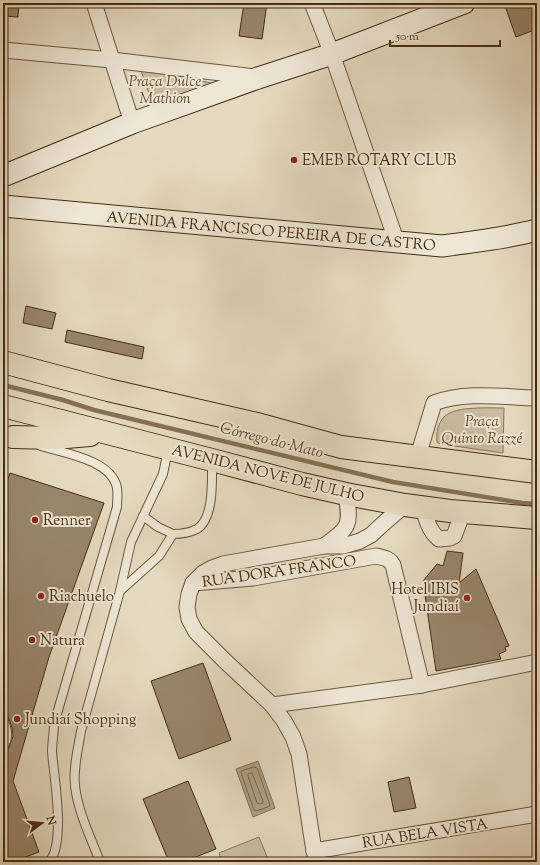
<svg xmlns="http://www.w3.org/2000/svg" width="540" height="865" font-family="'Sorts Mill Goudy',serif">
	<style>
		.green { fill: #cabca2; stroke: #88745a }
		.water { fill: #af9f84; stroke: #857156 }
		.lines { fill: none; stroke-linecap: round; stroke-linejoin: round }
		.shore { stroke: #7a664a; stroke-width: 1 }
		.stream { stroke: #857156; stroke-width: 4.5 }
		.building { fill: #99866c; stroke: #462c11 }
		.lane-casing { stroke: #6e583d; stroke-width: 10 }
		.street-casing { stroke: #6e583d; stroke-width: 17 }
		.secondary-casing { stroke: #462c11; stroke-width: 23 }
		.primary-casing { stroke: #462c11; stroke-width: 24 }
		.lane { stroke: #eee7d6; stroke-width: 8 }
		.street { stroke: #eee7d6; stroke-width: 15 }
		.secondary { stroke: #eee7d6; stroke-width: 21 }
		.primary { stroke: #e5dac0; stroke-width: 22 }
		.poi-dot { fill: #8f2418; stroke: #eee7d6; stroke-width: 1.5 }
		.labels { text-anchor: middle; stroke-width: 4; stroke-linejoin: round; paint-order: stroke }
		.park-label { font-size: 15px; font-style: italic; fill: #60492e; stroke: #eee7d6 }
		.poi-label { font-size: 15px; fill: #462c11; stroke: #eee7d6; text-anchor: start }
		.street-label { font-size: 15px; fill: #462c11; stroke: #eee7d6 }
		.water-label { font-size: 16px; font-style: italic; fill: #60492e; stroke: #eee7d6 }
	</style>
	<rect width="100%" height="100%" fill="#e5dac0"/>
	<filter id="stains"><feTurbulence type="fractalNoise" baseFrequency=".005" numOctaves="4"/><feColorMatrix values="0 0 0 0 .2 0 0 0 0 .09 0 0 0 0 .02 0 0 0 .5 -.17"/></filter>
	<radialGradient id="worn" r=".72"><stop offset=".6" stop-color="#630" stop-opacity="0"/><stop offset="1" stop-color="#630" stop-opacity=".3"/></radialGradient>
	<g class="green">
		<path d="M140 68 216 84 155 110Z"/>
		<path d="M504 408 503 453 440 444 437 442C436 433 438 422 445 416 456 406 489 408 504 408Z"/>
		<path d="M259 837 268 859 261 862H222L219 853Z"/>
	</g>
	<path class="water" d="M258 761 275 808 253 817 236 769Z"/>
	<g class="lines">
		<g class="shore">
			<path d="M254 767 257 768 270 805 268 807 256 811 254 810 241 773 242 771Z"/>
			<path d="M252 773 263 801V803L260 804 257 803 248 776V774Z"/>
		</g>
		<path class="stream" d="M3 385 63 400 94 410 393 482 522 503 537 504"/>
	</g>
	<g class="building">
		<path d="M3 3H19L18 17 3 16Z"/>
		<path d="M244 3H267L262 39 239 36Z"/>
		<path d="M504 3H532L537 17V29L516 37Z"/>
		<path d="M26 306 56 313 52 329 23 323Z"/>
		<path d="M67 330 144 347 142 359 65 342Z"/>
		<path d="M10 473 104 503 49 657 13 781 39 852 12 862H3V752L8 750 13 736 12 728 8 716 6 714 3 713V493Z"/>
		<path d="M447 551 463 553 459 583 476 569 509 646 505 647 506 651 499 654 501 659 436 671 423 581 437 564 443 566Z"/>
		<path d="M203 663 231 740 179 759 151 681Z"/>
		<path d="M409 777 416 808 394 812 388 782Z"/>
		<path d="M188 781 216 849 183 862H169L143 799Z"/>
	</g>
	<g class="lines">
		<defs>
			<g id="lane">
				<path d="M41 446C64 453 112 460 117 488 118 494 117 501 117 507L54 724C54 733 52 743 52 752 54 777 66 844 49 862"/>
				<path d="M143 516 158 527 173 534"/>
				<path d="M120 591 159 556 173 534C181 534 189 533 197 529 214 519 212 480 212 462"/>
				<path d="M3 718C7 729 10 737 3 747"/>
				<path d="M100 862C91 838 78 812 75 786 73 768 78 749 81 731L120 591 131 542 163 474 168 450"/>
			</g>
			<g id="street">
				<path d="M94 3 132 123"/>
				<path d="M312 3 332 54 397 243"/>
				<path d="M3 50 112 60 255 77"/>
				<path d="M418 456 434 403C466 391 503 397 537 398"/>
				<path d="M423 507C426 519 429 531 439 539L450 538 454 536 463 512"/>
				<path d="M324 546C350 527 351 526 346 494"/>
				<path d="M193 583 253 578 376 556C384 558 389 558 393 565L422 685"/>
				<path d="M272 705 422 685 537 662"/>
				<path d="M314 851 537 814"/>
				<path d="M317 862 314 851 299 754 293 737 284 721 272 705 224 660 196 632 189 619 187 607 189 594 193 583 203 573 212 568 223 564 324 546H343L360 541 371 535 385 522 405 505"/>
			</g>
			<g id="secondary">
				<path d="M3 176 132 123 258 78 332 54 464 3"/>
				<path d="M3 206 442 246C474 242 506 238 537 230"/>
			</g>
			<g id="primary">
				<path d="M3 362 108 390 261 425 341 447 537 472"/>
				<path d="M3 406 212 460 302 484 346 494 405 505 450 511 537 518"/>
				<path d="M13 437 54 438 90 435"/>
			</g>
		</defs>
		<use href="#lane" class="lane-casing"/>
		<use href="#street" class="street-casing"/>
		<use href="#secondary" class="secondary-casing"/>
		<use href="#primary" class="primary-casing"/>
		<use href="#lane" class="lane"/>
		<use href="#street" class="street"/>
		<use href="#secondary" class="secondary"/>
		<use href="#primary" class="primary"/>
	</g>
	<g class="poi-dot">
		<circle cx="294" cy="160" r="4"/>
		<circle cx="35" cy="520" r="4"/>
		<circle cx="41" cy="596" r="4"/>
		<circle cx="467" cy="598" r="4"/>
		<circle cx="32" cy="640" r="4"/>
		<circle cx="17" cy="719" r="4"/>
	</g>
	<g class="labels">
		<g class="park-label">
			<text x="165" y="86">Praça Dulce<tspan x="165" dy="17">Mathion</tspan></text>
			<text x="482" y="426">Praça<tspan x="482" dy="17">Quinto Razzé</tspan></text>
		</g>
		<g class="poi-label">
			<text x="302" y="165">EMEB ROTARY CLUB</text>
			<text x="43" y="525">Renner</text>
			<text x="459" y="594" text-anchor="end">Hotel IBIS<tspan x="459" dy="17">Jundiaí</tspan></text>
			<text x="49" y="601">Riachuelo</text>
			<text x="40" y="645">Natura</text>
			<text x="25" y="724">Jundiaí Shopping</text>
		</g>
		<g class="street-label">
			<text transform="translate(271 231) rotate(5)" y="5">AVENIDA FRANCISCO PEREIRA DE CASTRO</text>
			<text transform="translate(268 473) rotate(14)" y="5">AVENIDA NOVE DE JULHO</text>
			<text transform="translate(279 571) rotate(-8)" y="5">RUA DORA FRANCO</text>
			<text transform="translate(425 833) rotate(-9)" y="5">RUA BELA VISTA</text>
		</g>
		<g class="water-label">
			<text transform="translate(272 439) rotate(14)" y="6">Córrego do Mato</text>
		</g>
	</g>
	<rect width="540" height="865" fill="none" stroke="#e5dac0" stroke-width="16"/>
	<rect x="4" y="4" width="532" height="857" fill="none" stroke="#462c11" stroke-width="2"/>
	<rect x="8" y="8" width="524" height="849" fill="none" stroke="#462c11"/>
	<g transform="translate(42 823) rotate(74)" stroke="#eee7d6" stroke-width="3" paint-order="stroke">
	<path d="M0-3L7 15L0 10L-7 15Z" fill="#462c11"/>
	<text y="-6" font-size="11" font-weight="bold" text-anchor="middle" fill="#462c11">N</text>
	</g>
	<path d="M390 40v6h110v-6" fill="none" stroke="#462c11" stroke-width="2"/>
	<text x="396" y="40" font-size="12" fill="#462c11" stroke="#eee7d6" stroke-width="3" paint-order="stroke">50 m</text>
	<rect width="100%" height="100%" filter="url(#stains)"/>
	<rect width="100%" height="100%" fill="url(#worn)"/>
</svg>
